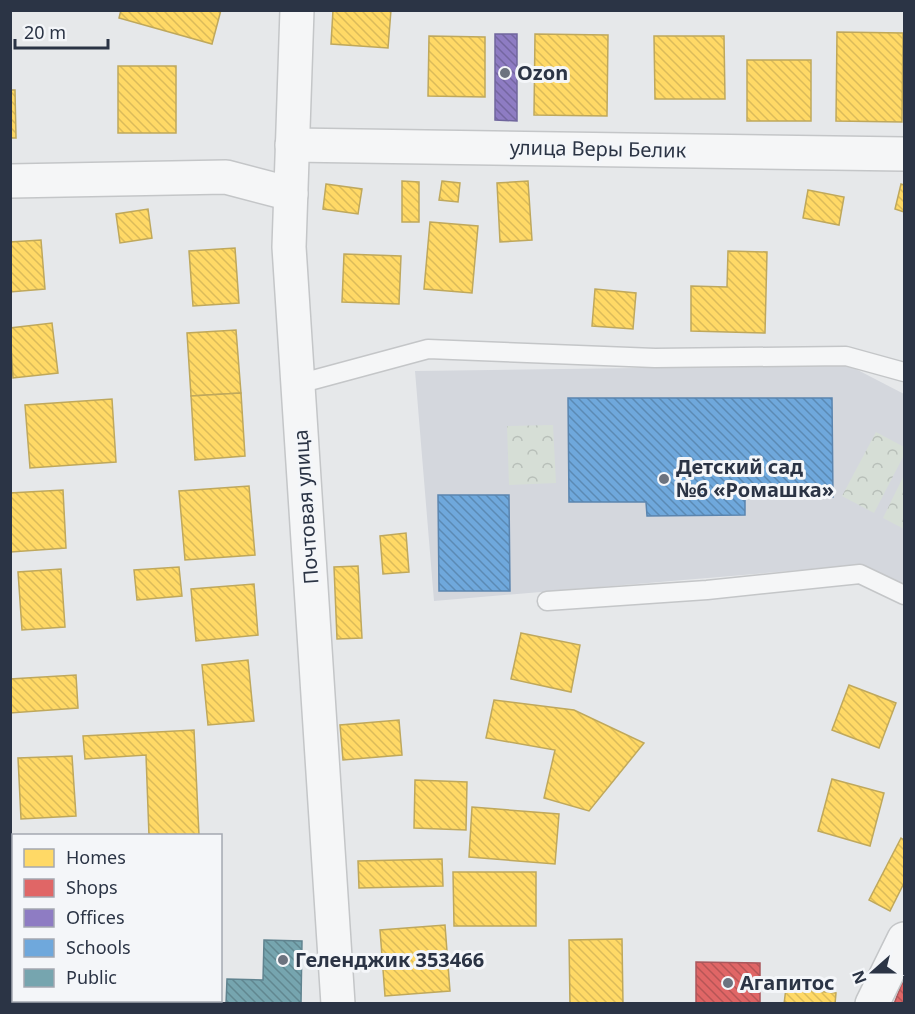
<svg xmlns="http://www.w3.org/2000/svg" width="915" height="1014" font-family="'Noto Sans',sans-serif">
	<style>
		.built { fill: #d4d7dd }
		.park { fill: url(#park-crowns) }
		.homes { fill: url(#homes-back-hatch); stroke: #bfa85c; stroke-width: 1.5 }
		.shops { fill: url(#shops-back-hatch); stroke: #aa575c; stroke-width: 1.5 }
		.offices { fill: url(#offices-back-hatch); stroke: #70669d; stroke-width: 1.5 }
		.schools { fill: url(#schools-back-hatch); stroke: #5b85af; stroke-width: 1.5 }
		.public { fill: url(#public-back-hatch); stroke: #60838f; stroke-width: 1.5 }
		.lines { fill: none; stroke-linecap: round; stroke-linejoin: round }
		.lane-casing { stroke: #c4c6c8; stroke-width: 21 }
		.street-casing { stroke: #c4c6c8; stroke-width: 36 }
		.lane { stroke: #f5f6f7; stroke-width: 18 }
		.street { stroke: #f5f6f7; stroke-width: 33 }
		.poi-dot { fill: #6c737f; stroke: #f4f6f9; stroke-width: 2 }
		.labels { text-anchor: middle; stroke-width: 6; stroke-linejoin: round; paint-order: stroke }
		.poi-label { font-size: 20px; font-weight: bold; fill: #2b3445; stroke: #f4f6f9; text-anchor: start }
		.street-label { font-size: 20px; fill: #2b3445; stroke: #f4f6f9 }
	</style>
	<defs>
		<pattern id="park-crowns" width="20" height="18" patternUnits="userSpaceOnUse" patternTransform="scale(1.5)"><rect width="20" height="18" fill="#d6ded6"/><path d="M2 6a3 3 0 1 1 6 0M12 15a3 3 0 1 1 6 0" fill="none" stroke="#b8bfb9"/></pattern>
		<pattern id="homes-back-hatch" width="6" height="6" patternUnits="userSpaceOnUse" patternTransform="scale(1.5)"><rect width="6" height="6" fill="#ffd966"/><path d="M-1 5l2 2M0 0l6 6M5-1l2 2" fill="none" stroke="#dbbb5a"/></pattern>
		<pattern id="shops-back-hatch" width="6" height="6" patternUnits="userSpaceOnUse" patternTransform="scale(1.5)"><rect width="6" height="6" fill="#e06666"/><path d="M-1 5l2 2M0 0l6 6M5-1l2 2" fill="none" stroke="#b65556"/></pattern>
		<pattern id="offices-back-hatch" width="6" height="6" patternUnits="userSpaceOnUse" patternTransform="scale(1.5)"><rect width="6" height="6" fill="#8e7cc3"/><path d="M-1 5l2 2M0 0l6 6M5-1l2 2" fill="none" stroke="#7466a0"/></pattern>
		<pattern id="schools-back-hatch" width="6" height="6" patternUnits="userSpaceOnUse" patternTransform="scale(1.5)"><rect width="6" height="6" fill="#6fa8dc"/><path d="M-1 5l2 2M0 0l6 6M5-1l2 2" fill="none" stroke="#5b8ab4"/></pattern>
		<pattern id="public-back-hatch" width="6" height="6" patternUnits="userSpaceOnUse" patternTransform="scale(1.5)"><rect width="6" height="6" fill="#76a5af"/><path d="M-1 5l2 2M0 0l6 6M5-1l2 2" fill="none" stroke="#618790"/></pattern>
	</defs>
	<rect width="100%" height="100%" fill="#e6e8ea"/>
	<path class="built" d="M848 365 904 394V585L861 565 434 601 415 371Z"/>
	<g class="park">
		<path d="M553 425 556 483 509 485 507 426Z"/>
		<path d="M876 432 904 447V455L874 513 842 496Z"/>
		<path d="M904 475V529L883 518Z"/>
	</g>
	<g class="homes">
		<path d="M121 10H221L212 44 119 18Z"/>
		<path d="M333 10H391L388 48 331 44Z"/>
		<path d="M837 32 903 33 902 122 836 121Z"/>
		<path d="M535 34 608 35 607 116 534 115Z"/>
		<path d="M429 36 485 37V97L428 96Z"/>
		<path d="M654 36H724L725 99H655Z"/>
		<rect x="747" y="60" width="64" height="61"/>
		<rect x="118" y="66" width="58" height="67"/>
		<path d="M10 90H15L16 138H10Z"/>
		<path d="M402 181 419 182V222H402Z"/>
		<path d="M442 181 460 183 458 202 439 200Z"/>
		<path d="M528 181 532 240 500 242 497 183Z"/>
		<path d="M326 184 362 189 358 214 323 209Z"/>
		<path d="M901 184 904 185V212L895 209Z"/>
		<path d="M808 190 844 197 839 225 803 218Z"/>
		<path d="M148 209 152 238 120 243 116 214Z"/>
		<path d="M430 222 478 226 472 293 424 289Z"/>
		<path d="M41 240 45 289 10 292V242Z"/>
		<path d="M235 248 239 303 193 306 189 251Z"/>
		<path d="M728 251 767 252 765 333 691 331V286L727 287Z"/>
		<path d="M344 254 401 256 399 304 342 302Z"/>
		<path d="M595 289 636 293 633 329 592 326Z"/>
		<path d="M52 323 58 373 13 378 10 328Z"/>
		<path d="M236 330 241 393 191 396 187 333Z"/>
		<path d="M241 393 245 456 195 460 191 396Z"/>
		<path d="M112 399 116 462 30 468 25 405Z"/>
		<path d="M249 486 255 555 185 560 179 491Z"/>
		<path d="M63 490 66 548 11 552 10 493Z"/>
		<path d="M406 533 409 572 383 574 380 536Z"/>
		<path d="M358 566 362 638 337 639 334 567Z"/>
		<path d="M179 567 182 596 137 600 134 570Z"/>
		<path d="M61 569 65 627 22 630 18 572Z"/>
		<path d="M254 584 258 635 196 641 191 589Z"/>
		<path d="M521 633 580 645 571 692 511 679Z"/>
		<path d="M248 660 254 721 208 725 202 665Z"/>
		<path d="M76 675 78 708 10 713V679Z"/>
		<path d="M849 685 896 703 879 748 832 730Z"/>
		<path d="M494 700 574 710 644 743 589 811 544 798 555 750 486 738Z"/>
		<path d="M399 720 402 755 343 760 340 725Z"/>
		<path d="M194 730 199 835 149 836 146 755 85 759 83 736Z"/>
		<path d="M72 756 76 816 21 819 18 758Z"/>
		<path d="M832 779 884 793 870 846 818 831Z"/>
		<path d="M415 780 467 782 466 830 414 828Z"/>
		<path d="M472 807 559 814 555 864 469 857Z"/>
		<path d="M901 838 904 840V883L890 911 869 900Z"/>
		<path d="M442 859 443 886 359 888 358 861Z"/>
		<path d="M453 872H536V926H454Z"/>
		<path d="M445 925 450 991 385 996 380 930Z"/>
		<path d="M622 939 623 1004H570L569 940Z"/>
		<path d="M786 988 836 993 835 1004H784Z"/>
		<rect x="37" y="1000" width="62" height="4"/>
	</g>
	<g class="shops">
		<path d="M696 962 760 963V1004H696Z"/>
		<path d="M904 978V1004H894Z"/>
	</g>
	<path class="offices" d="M495 34H517V121L495 120Z"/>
	<g class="schools">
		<path d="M568 398H832L833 497H745V515L647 516 646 502H569Z"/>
		<path d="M438 495H509L510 591H439Z"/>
	</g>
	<path class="public" d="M264 940 302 941 301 1004H226L227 979 263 980Z"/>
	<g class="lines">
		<defs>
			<g id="lane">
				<path d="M298 384 428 349 655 358 846 356 904 372"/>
				<path d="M547 601 707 590 860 574 904 595"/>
			</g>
			<g id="street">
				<path d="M297 10 289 247 338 1004"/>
				<path d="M292 145 904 154"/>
				<path d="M10 181 226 177 291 194"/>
				<path d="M872 1004 904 939"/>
			</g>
		</defs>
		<use href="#lane" class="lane-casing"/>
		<use href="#street" class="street-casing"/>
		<use href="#lane" class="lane"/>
		<use href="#street" class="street"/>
	</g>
	<g class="poi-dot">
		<circle cx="505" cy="73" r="6"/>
		<circle cx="664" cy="479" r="6"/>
		<circle cx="283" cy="960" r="6"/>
		<circle cx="728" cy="983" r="6"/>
	</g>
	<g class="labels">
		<g class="poi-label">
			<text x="517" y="80">Ozon</text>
			<text x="676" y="474">Детский сад<tspan x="676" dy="23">№6 «Ромашка»</tspan></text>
			<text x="295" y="967">Геленджик 353466</text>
			<text x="740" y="990">Агапитос</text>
		</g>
		<g class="street-label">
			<text transform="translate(598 149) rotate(1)" y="7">улица Веры Белик</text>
			<text transform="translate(306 507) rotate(-94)" y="7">Почтовая улица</text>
		</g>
	</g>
	<rect width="915" height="1014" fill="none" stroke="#2b3445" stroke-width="24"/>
	<rect x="12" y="834" width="210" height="168" fill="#f4f6f9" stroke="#a4a8b1" stroke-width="1.5"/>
	<rect x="24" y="849" width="30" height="18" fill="#ffd966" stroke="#a4a8b1" stroke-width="1.5"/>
	<text x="66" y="864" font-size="18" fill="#2b3445">Homes</text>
	<rect x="24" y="879" width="30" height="18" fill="#e06666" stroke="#a4a8b1" stroke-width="1.5"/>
	<text x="66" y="894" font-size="18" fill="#2b3445">Shops</text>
	<rect x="24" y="909" width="30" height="18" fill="#8e7cc3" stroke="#a4a8b1" stroke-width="1.5"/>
	<text x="66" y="924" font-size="18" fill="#2b3445">Offices</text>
	<rect x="24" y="939" width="30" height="18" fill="#6fa8dc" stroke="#a4a8b1" stroke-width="1.5"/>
	<text x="66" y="954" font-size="18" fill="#2b3445">Schools</text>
	<rect x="24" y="969" width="30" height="18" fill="#76a5af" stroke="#a4a8b1" stroke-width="1.5"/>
	<text x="66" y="984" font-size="18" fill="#2b3445">Public</text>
	<g transform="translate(873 972) rotate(249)" stroke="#f4f6f9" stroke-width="4.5" paint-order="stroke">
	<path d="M0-4.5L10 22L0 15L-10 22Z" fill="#2b3445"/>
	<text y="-9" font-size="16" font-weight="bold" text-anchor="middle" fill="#2b3445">N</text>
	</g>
	<path d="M15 39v9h93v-9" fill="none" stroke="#2b3445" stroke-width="3"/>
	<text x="24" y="39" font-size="18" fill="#2b3445" stroke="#f4f6f9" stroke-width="4.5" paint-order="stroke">20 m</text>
</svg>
